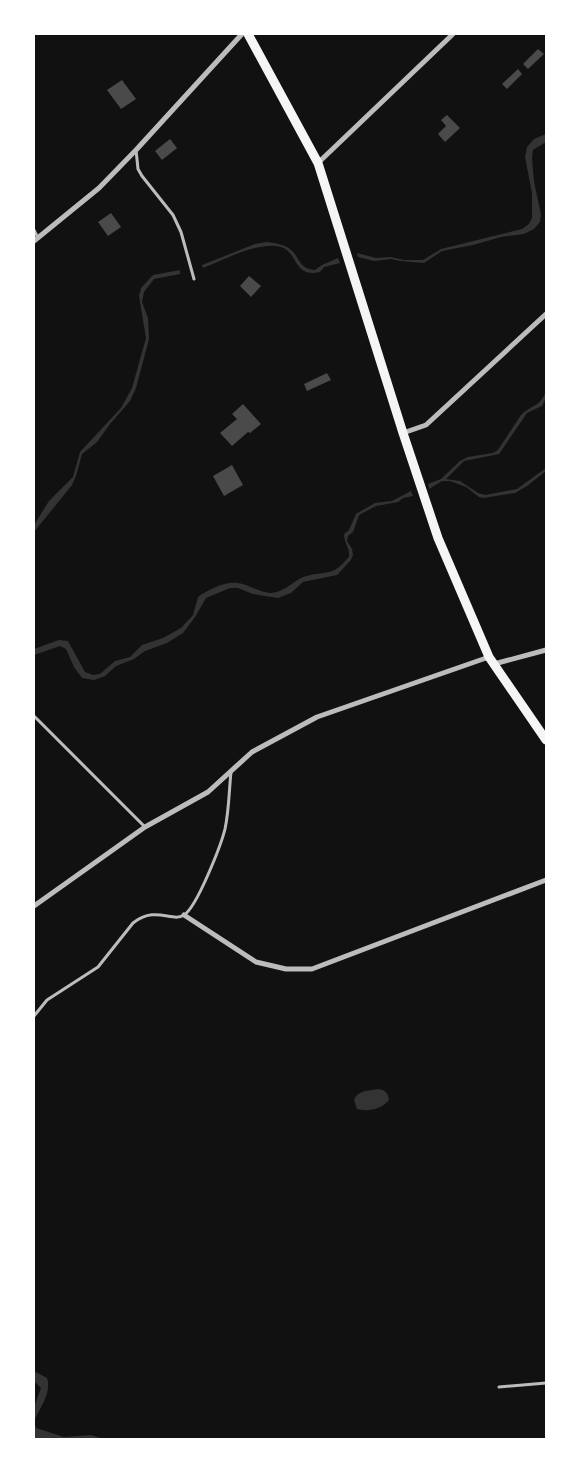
<svg xmlns="http://www.w3.org/2000/svg" width="580" height="1473" font-family="Merriweather,serif">
	<style>
		.water { fill: #333 }
		.building { fill: #4a4a4a }
		.lines { fill: none; stroke-linecap: round; stroke-linejoin: round }
		.service { stroke: #bcbcbc; stroke-width: 3 }
		.minor { stroke: #bcbcbc; stroke-width: 5 }
		.secondary { stroke: #f5f5f5; stroke-width: 9 }
	</style>
	<rect width="100%" height="100%" fill="#111"/>
	<g class="water">
		<path d="M546 134V142L533 150 532 158 534 182 541 214 540 222 534 229 524 234 501 237 473 245 442 251 424 263 401 261 391 259 374 261 358 257 357 253 376 258 391 257 404 260H423L441 249 522 229 529 224 532 218V193L525 157 527 147 534 139Z"/>
		<path d="M267 242C274 243 281 244 287 247 300 254 297 269 315 270L322 265 338 258 340 263 324 267 320 272C293 278 299 253 281 247 258 241 224 260 203 268L202 265 255 244Z"/>
		<path d="M180 270V274L154 279 144 292 142 302 148 318 149 339 136 388 130 401 110 424 97 442 82 454 76 476 72 485 34 532V525L49 501 73 477 80 452 121 408 132 388 146 338 139 296 141 288 153 275Z"/>
		<path d="M546 392V398L542 406 527 413 499 454 464 461 446 479 460 481 478 493 485 495 517 489 546 468V471L527 486 515 493 483 498 479 497 466 487 450 481H442L429 489 428 484 441 479 460 461 468 457 493 453 498 450 521 415C533 404 538 408 546 392Z"/>
		<path d="M411 491 413 496 403 498 398 502 376 506 359 515 353 532 348 536 347 541 352 549 353 555 351 560 337 575 303 582 291 593 278 598 253 594 238 588H230L206 598 195 617 183 633 167 643 145 651 134 659 116 666 105 676 94 680 82 678 74 667 66 649 60 646 34 655V649L59 640 68 641 85 672 93 675 100 674 115 661 130 657 142 645 163 638 181 628 193 615 198 597C207 590 226 581 237 583 248 584 258 592 270 593 283 593 291 583 301 578 311 573 327 574 335 570 340 567 345 561 349 557 350 548 344 543 344 534L349 530 356 514 375 503 392 501Z"/>
		<path d="M378 1089C385 1090 388 1092 389 1100 382 1109 368 1112 357 1109L354 1100C358 1090 368 1091 378 1089Z"/>
		<path d="M34 1371 47 1378C52 1392 40 1408 34 1421L36 1428 64 1437 91 1435 104 1439H34V1407L41 1388 34 1381Z"/>
	</g>
	<g class="building">
		<path d="M538 49 544 54 528 69 523 64Z"/>
		<path d="M518 69 522 74 507 89 502 84Z"/>
		<path d="M122 80 136 99 121 109 107 90Z"/>
		<path d="M447 115 460 128 445 142 438 134 446 126 441 120Z"/>
		<path d="M170 139 177 148 162 160 155 151Z"/>
		<path d="M111 213 121 227 108 236 98 222Z"/>
		<path d="M249 276 261 286 251 297 240 286Z"/>
		<path d="M327 373 331 380 307 391 304 384Z"/>
		<path d="M243 404 261 424 250 433 248 432 232 446 220 433 237 419 232 414Z"/>
		<path d="M232 465 243 485 224 496 213 476Z"/>
	</g>
	<g class="lines">
		<g class="service">
			<path d="M136 150 138 169 142 176 173 215 181 232 194 279"/>
			<path d="M34 230 38 238"/>
			<path d="M34 716 145 827"/>
			<path d="M34 1016 47 1000 98 967 133 923C156 905 172 923 184 915 197 907 221 845 225 829 229 811 229 791 231 772"/>
			<path d="M499 1387 546 1383"/>
		</g>
		<g class="minor">
			<path d="M318 163 453 34"/>
			<path d="M34 241 99 188 136 150 242 34"/>
			<path d="M403 433 426 425 546 314"/>
			<path d="M494 664 546 650"/>
			<path d="M34 906 145 827 208 792 252 752 317 717 489 657"/>
			<path d="M184 915 256 962 286 969H312L546 880"/>
		</g>
		<path class="secondary" d="M248 34 318 163 403 433 438 538 489 657 546 740"/>
	</g>
	<rect width="580" height="1473" fill="none" stroke="#ffffff" stroke-width="70"/>
</svg>
